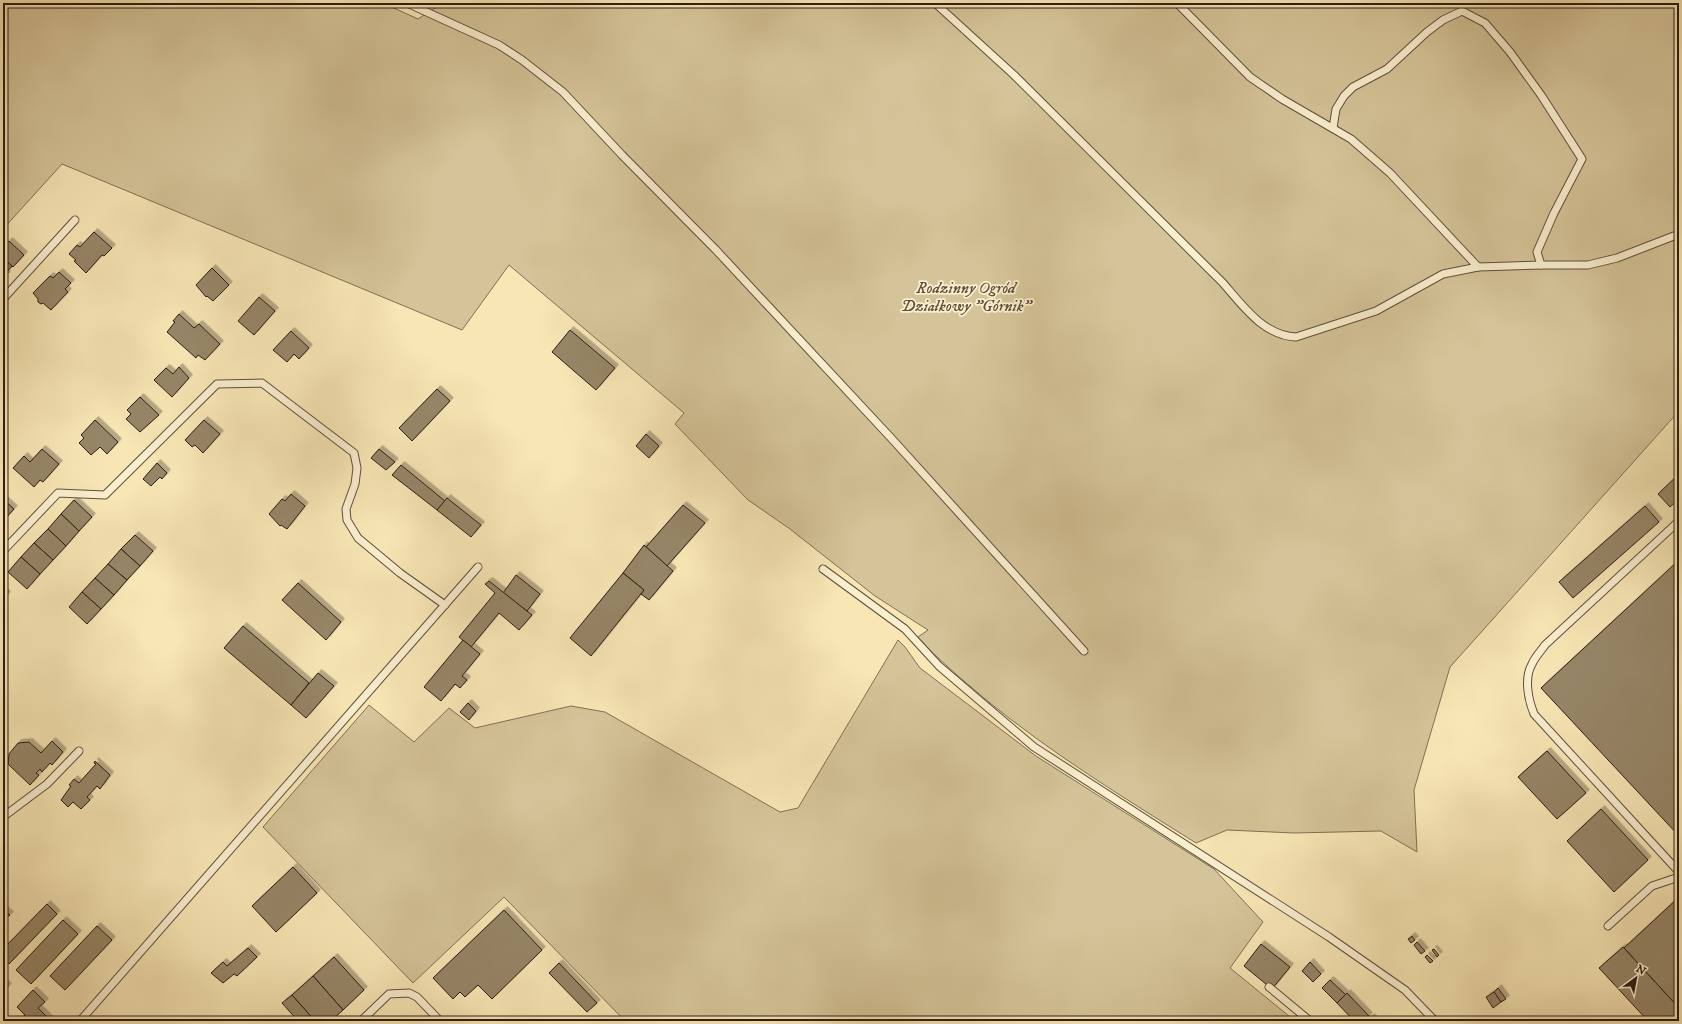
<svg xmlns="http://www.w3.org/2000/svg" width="1682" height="1024" font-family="'IM FELL DW Pica',serif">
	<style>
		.green { fill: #d5c499; stroke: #807056 }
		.building { fill: #968667; stroke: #2c1d12; filter: url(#shadow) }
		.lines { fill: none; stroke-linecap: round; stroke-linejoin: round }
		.service-casing { stroke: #5f4f3b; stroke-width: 9 }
		.service { stroke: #faefcf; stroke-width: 7 }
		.labels { text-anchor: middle; stroke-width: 3.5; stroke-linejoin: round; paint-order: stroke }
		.park-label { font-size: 16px; font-style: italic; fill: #5f4f3a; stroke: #faefcf }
	</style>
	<defs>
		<filter id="shadow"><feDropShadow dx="3.5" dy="-3.5" stdDeviation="0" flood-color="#0004"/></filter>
	</defs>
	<rect width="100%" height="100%" fill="#f8e6b5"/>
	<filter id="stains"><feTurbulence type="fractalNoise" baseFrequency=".005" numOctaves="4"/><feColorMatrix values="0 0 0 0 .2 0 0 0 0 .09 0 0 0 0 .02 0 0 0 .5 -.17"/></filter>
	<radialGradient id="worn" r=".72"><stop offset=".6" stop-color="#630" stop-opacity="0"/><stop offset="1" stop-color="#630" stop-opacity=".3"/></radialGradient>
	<g class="green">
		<path d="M3 3H383L418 19 443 3H1679V411L1450 667 1414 790 1417 852 1381 831 1294 833 1227 830 1196 843C1124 798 1051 753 985 699 962 679 938 660 918 637L928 630 875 596 790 529 748 500 675 424 684 413 509 265 462 330 62 164 3 229Z"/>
		<path d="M898 640 905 647 920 668 1036 756 1214 869 1263 922 1230 968 1295 1021H625L504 897 413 983 263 827 369 705 414 742 449 708 475 728 571 706 605 712 780 812 798 808Z"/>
	</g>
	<g class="building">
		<path d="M94 232 112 248 104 256 102 255 86 273 74 261 76 260 69 254 77 245 80 247Z"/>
		<path d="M9 241 24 255 13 267 3 258V248Z"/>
		<path d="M3 258 12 266 6 273 7 275 3 278Z"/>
		<path d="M212 268 229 285 213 301 207 296 206 297 196 285Z"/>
		<path d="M59 272 71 283 65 289 68 292 51 310 43 303 41 304 38 302V299L33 293 50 276 53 278Z"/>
		<path d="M259 297 275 311 254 335 238 321Z"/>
		<path d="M179 314 194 328 199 324 220 344 205 360 198 355 196 358 167 332 175 322 173 321Z"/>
		<path d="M570 330 615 368 596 390 552 352Z"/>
		<path d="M291 331 309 348 299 359 294 354 287 362 273 350Z"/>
		<path d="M179 367 189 378 172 397 154 380 166 368 173 374Z"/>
		<path d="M437 389 450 401 412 441 399 428Z"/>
		<path d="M140 397 159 415 140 432 126 419 131 414 127 410Z"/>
		<path d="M95 420 118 442 107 454 100 447 91 455 79 443 84 438 81 435Z"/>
		<path d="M204 420 220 434 203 453 195 445 192 447 185 440Z"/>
		<path d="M646 434 659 446 649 458 636 446Z"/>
		<path d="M42 449 59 464 43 482 40 480 34 487 13 468 24 456 30 462Z"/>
		<path d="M379 449 395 462 386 470 371 458Z"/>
		<path d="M157 463 167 473 162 479 160 477 151 486 143 479Z"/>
		<path d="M401 465 445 501 437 510 392 475Z"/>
		<path d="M1679 474V499L1670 507 1658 494Z"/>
		<path d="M291 494 305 506 287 529 281 525 280 526 269 514 282 499 285 501Z"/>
		<path d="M447 498 481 525 471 537 437 510Z"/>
		<path d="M3 499 14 509 3 521Z"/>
		<path d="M74 500 92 517 79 531 61 514Z"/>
		<path d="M683 505 705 523 667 566 646 547Z"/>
		<path d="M1645 506 1659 522 1573 598 1559 582Z"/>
		<path d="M61 514 79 531 66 546 48 529Z"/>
		<path d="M48 529 66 546 53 560 34 543Z"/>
		<path d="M135 535 153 551 140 566 121 549Z"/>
		<path d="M34 543 53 560 40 574 21 557Z"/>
		<path d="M644 545 673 571 649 600 641 594 644 590 623 573Z"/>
		<path d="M121 549 140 566 127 580 108 564Z"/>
		<path d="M21 557 40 574 27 589 8 572Z"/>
		<path d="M1679 560V836L1541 688Z"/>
		<path d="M108 564 127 580 114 595 95 578Z"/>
		<path d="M623 573 644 590 591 656 570 638Z"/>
		<path d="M516 575 540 594 527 611 503 593Z"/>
		<path d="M95 578 114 595 101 609 82 592Z"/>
		<path d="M489 581 532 615 519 630 499 613 471 647 459 637 495 593 485 584Z"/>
		<path d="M298 583 341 622 326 640 282 600Z"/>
		<path d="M3 591 7 595 3 599Z"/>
		<path d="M82 592 101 609 87 624 69 607Z"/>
		<path d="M243 626 309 683 291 705 224 648Z"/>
		<path d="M463 640 480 654 462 676 467 680 460 688 455 684 441 701 424 687Z"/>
		<path d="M318 673 334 686 306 718 291 705Z"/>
		<path d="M468 703 476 711 469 720 460 712Z"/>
		<path d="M52 741 63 752 52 765 50 763 42 772 40 769 36 773 39 775 30 785 8 764 9 754 18 743 29 742 41 753Z"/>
		<path d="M1547 751 1586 793 1557 819 1518 777Z"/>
		<path d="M95 761 110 775 100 789 97 786 87 797 90 800 81 809 73 802 68 807 61 800 71 786 69 785 74 779 79 783 96 764 94 763Z"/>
		<path d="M1601 809 1648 860 1614 892 1567 841Z"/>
		<path d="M293 867 317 893 276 932 252 906Z"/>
		<path d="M1679 897V1008L1624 948Z"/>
		<path d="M47 904 57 914 9 964 3 958V949Z"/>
		<path d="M3 909 10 915 3 921Z"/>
		<path d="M504 910 542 950 492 999 478 985 465 997 460 992 453 999 433 978Z"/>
		<path d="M63 920 78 934 31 984 16 970Z"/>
		<path d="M97 926 112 940 65 990 50 976Z"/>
		<path d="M1412 936 1415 940 1411 943 1408 939Z"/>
		<path d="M1417 942 1425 951 1421 954 1414 945Z"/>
		<path d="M1261 944 1290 967 1272 989 1244 966Z"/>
		<path d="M1623 947 1679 1008V1021H1648L1599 968Z"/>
		<path d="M248 948 257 957 237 976 234 974 223 983 211 973 223 962 227 966Z"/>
		<path d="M1434 949 1439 955 1437 957 1432 950Z"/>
		<path d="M1427 955 1433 961 1430 963 1425 957Z"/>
		<path d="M334 957 364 990 343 1010 313 976Z"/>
		<path d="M1310 962 1321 974 1313 982 1302 971Z"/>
		<path d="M559 963 597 1003 587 1012 549 973Z"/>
		<path d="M313 976 343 1010 331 1021H315L292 995Z"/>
		<path d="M1330 980 1346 995 1337 1003 1322 988Z"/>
		<path d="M3 981 8 987 3 992Z"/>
		<path d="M1498 988 1506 999 1501 1002 1494 992Z"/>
		<path d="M33 990 45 1002 38 1008 51 1021 19 1020 25 1015 17 1007Z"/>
		<path d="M1494 992 1501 1002 1493 1008 1486 997Z"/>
		<path d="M1347 993 1369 1016 1364 1021H1354L1337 1003Z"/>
		<path d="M292 995 315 1021H298L282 1003Z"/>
		<path d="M1371 1017 1375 1021H1367Z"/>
	</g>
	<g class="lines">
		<defs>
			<g id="service">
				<path d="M407 3 499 45 522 60 563 92 622 155 716 250 892 439 1084 651"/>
				<path d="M935 3 1014 75 1223 283C1242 305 1264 336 1296 337L1376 311 1443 274 1478 267 1541 265H1588L1617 258 1679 234"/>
				<path d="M1177 3 1250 77 1282 99 1351 139 1390 173 1478 267"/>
				<path d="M1333 128 1336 109 1344 96 1353 87 1387 69 1427 32 1443 20 1462 11 1485 23 1510 52 1541 95 1582 159 1554 213 1537 252 1541 265"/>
				<path d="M3 299 75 220"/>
				<path d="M1679 521 1545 645C1541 651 1535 657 1532 664 1524 678 1528 699 1534 714L1679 872"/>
				<path d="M3 551 58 493 105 495 217 384 262 383 354 453 357 468 355 484 346 509 347 520 358 538 400 573 445 605"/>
				<path d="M823 569 905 629 939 666 1034 747 1329 937 1405 990 1435 1021"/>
				<path d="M3 817 47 784 79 751"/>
				<path d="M1608 926 1652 886 1679 877"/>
				<path d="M1269 987 1310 1021"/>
				<path d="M80 1021 478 567"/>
				<path d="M361 1021 389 994 409 993 417 997 440 1021"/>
			</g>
		</defs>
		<use href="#service" class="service-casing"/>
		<use href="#service" class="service"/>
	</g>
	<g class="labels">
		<g class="park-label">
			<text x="966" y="293">Rodzinny Ogród<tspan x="966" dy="18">Działkowy "Górnik"</tspan></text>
		</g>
	</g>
	<rect width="1682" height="1024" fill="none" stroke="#f8e6b5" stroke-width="16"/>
	<rect x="4" y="4" width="1674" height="1016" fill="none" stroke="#2c1d12" stroke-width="2"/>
	<rect x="8" y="8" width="1666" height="1008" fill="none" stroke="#2c1d12"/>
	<g transform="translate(1636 978) rotate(32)" stroke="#faefcf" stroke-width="3" paint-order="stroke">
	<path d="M0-3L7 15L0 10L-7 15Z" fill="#2c1d12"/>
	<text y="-6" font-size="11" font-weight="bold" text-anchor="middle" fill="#2c1d12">N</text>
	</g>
	<rect width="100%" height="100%" filter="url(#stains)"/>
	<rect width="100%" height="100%" fill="url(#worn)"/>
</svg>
